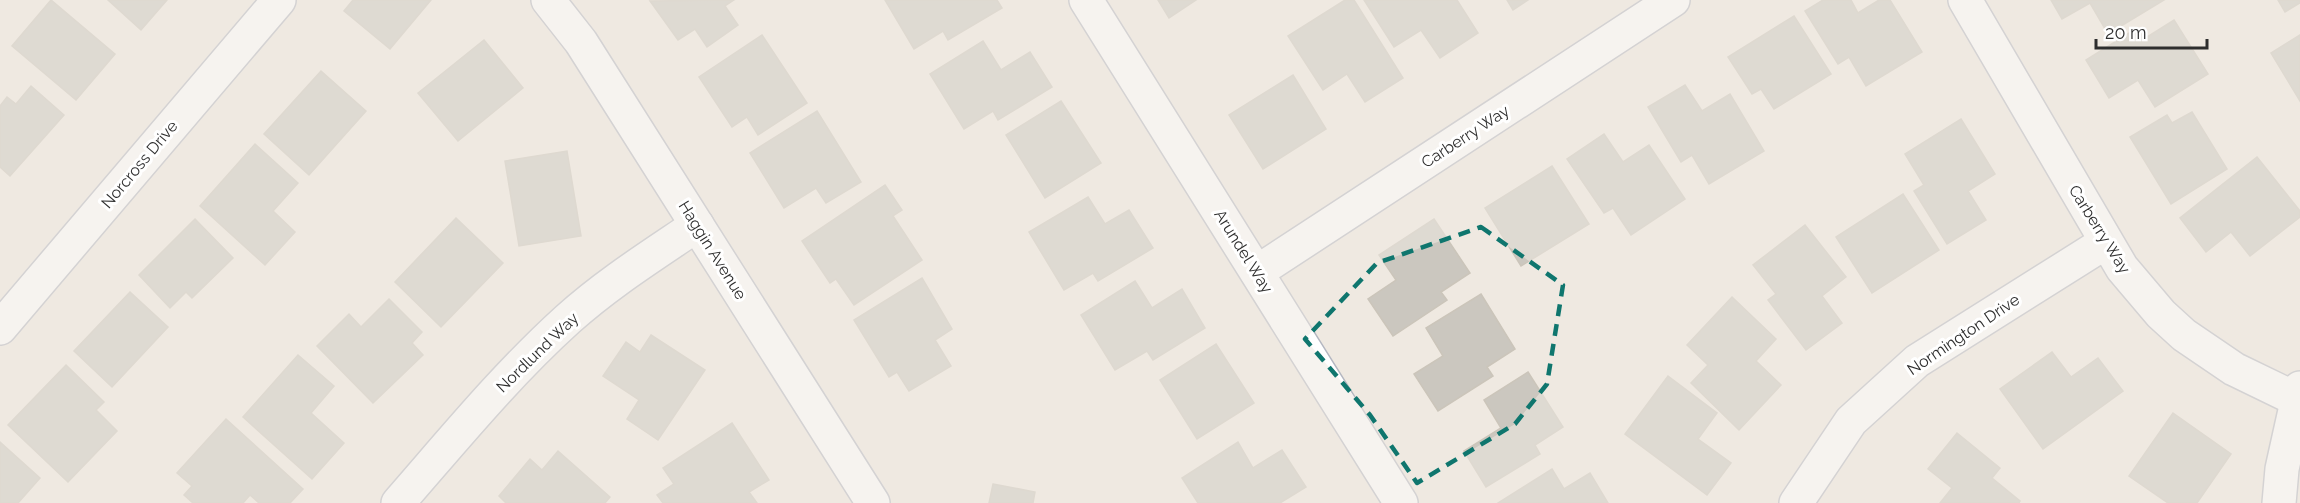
<svg xmlns="http://www.w3.org/2000/svg" width="2300" height="503" font-family="Raleway,sans-serif">
	<style>
		.building { fill: #cbc7bf; stroke: #cbc5ba; stroke-width: 1.5 }
		.lines { fill: none; stroke-linecap: round; stroke-linejoin: round }
		.minor-casing { stroke: #b4b7c1; stroke-width: 36 }
		.minor { stroke: #fff; stroke-width: 33 }
		.marked { fill: none; stroke: #0f766e; stroke-width: 4.5; stroke-dasharray: 12 8; stroke-linejoin: round }
		.labels { text-anchor: middle; stroke-width: 6; stroke-linejoin: round; paint-order: stroke }
		.street-label { font-size: 16px; fill: #2e2e2e; stroke: #fff }
	</style>
	<rect width="100%" height="100%" fill="#efe9e1"/>
	<g class="building">
		<path d="M51 0 115 54 76 100 12 46Z"/>
		<path d="M108 0H167L141 30Z"/>
		<path d="M353 0H431L390 49 344 11Z"/>
		<path d="M734 0 725 6 738 25 707 47 695 29 678 40 650 1Z"/>
		<path d="M885 0H997L1002 8 948 40 943 31 914 49Z"/>
		<path d="M1158 0H1196L1169 18Z"/>
		<path d="M1345 0H1354L1403 78 1365 102 1347 74 1323 90 1288 36Z"/>
		<path d="M1364 0H1457L1478 33 1440 58 1421 30 1394 47Z"/>
		<path d="M1507 0H1528L1513 10Z"/>
		<path d="M1823 0H1851L1858 13 1879 0H1890L1922 52 1866 86 1849 57 1838 64 1805 11Z"/>
		<path d="M2051 0H2164L2108 34 2090 3 2062 19Z"/>
		<path d="M2278 0H2300V3L2285 12Z"/>
		<path d="M1794 16 1831 74 1774 109 1761 89 1752 94 1728 57Z"/>
		<path d="M2174 20 2208 74 2155 107 2138 80 2109 98 2086 60 2137 28 2144 39Z"/>
		<path d="M762 35 807 103 758 135 747 117 732 127 699 77Z"/>
		<path d="M2300 35V101L2271 53Z"/>
		<path d="M484 40 523 88 458 141 418 93Z"/>
		<path d="M983 41 1001 70 1030 52 1052 87 998 120 993 111 964 129 930 74Z"/>
		<path d="M321 71 366 111 309 175 264 134Z"/>
		<path d="M1293 75 1326 129 1263 169 1229 115Z"/>
		<path d="M1685 85 1702 111 1730 94 1764 151 1709 184 1692 155 1681 162 1648 107Z"/>
		<path d="M31 86 64 115 10 176 0 167V106L7 97 16 104Z"/>
		<path d="M1061 101 1101 163 1045 198 1006 135Z"/>
		<path d="M817 111 861 182 826 203 816 188 784 208 750 153Z"/>
		<path d="M2192 112 2227 169 2171 204 2130 137 2167 115 2172 123Z"/>
		<path d="M1961 119 1995 174 1968 191 1986 220 1947 244 1914 191 1924 185 1905 154Z"/>
		<path d="M1604 134 1623 162 1649 145 1685 199 1631 235 1613 208 1604 213 1567 159Z"/>
		<path d="M255 144 298 183 273 211 295 232 265 265 200 206Z"/>
		<path d="M567 151 581 236 519 246 505 161Z"/>
		<path d="M2257 157 2300 211V217L2250 256 2231 232 2206 252 2180 218Z"/>
		<path d="M1552 166 1589 224 1521 266 1485 208Z"/>
		<path d="M885 185 902 210 893 216 922 260 854 305 836 279 830 283 802 241Z"/>
		<path d="M1903 194 1939 250 1872 293 1836 237Z"/>
		<path d="M1088 197 1105 224 1129 210 1153 248 1098 281 1093 273 1064 290 1029 232Z"/>
		<path d="M456 218 503 263 441 327 395 282Z"/>
		<path d="M195 219 233 258 192 298 186 292 170 308 139 275Z"/>
		<path d="M1434 219 1470 273 1441 292 1447 300 1393 336 1368 299 1396 280 1379 255Z"/>
		<path d="M1805 225 1846 277 1822 296 1842 323 1806 350 1768 300 1776 294 1753 265Z"/>
		<path d="M922 278 952 329 935 340 951 366 909 391 897 372 889 377 854 320Z"/>
		<path d="M1135 281 1152 308 1182 289 1205 328 1153 360 1147 351 1115 370 1081 315Z"/>
		<path d="M130 292 168 327 112 387 74 351Z"/>
		<path d="M1481 294 1515 349 1487 367 1493 376 1438 411 1414 374 1443 356 1426 328Z"/>
		<path d="M1732 297 1776 339 1756 361 1781 385 1739 430 1691 383 1708 365 1687 345Z"/>
		<path d="M389 299 422 332 412 343 423 355 373 403 317 346 349 314 361 327Z"/>
		<path d="M651 335 705 370 658 440 627 419 639 400 603 376 626 342 640 352Z"/>
		<path d="M1216 344 1254 403 1197 439 1160 380Z"/>
		<path d="M2052 352 2071 377 2098 358 2123 391 2043 449 2000 389Z"/>
		<path d="M298 355 334 386 311 413 344 443 312 479 243 417Z"/>
		<path d="M66 365 104 402 96 410 117 431 68 482 8 425Z"/>
		<path d="M1528 372 1563 427 1535 445 1540 454 1486 487 1464 451 1501 428 1484 400Z"/>
		<path d="M1668 376 1717 413 1698 439 1731 463 1707 495 1625 434Z"/>
		<path d="M2173 413 2231 454 2197 503H2168L2129 476Z"/>
		<path d="M226 419 303 489 290 503H259L250 495 243 503H193L184 495 192 486 177 473Z"/>
		<path d="M732 423 769 480 749 492 757 503H663L657 495 674 484 663 468Z"/>
		<path d="M1957 433 2000 468 1992 478 2020 501 2019 503H1940L1952 488 1928 469Z"/>
		<path d="M0 442 40 478 18 503H0Z"/>
		<path d="M1238 442 1253 468 1282 450 1306 487 1280 503H1198L1182 478Z"/>
		<path d="M558 451 610 497 605 503H506L499 496 530 459 542 470Z"/>
		<path d="M1552 469 1564 489 1590 473 1608 503H1498Z"/>
		<path d="M993 484 1035 492 1033 503H989Z"/>
	</g>
	<g class="lines">
		<defs>
			<g id="minor">
				<path d="M548 0 581 42 873 503"/>
				<path d="M1086 0 1401 503"/>
				<path d="M1965 0 2122 268 2161 314 2184 335 2234 369 2296 399"/>
				<path d="M1257 272 1673 0"/>
				<path d="M0 328 279 0"/>
				<path d="M398 503C453 440 506 375 568 319 608 283 653 255 697 225"/>
				<path d="M1796 503 1851 421 1917 361 2106 242"/>
				<path d="M2279 503 2282 469 2300 388"/>
			</g>
		</defs>
		<use href="#minor" class="minor-casing"/>
		<use href="#minor" class="minor"/>
	</g>
	<path d="M0 0H2300V503H0ZM1481 227 1563 285 1547 384 1515 424 1417 483 1370 415 1305 339 1377 263Z" fill="#efe9e1" fill-opacity=".55" fill-rule="evenodd"/>
	<path class="marked" d="M1481 227 1563 285 1547 384 1515 424 1417 483 1370 415 1305 339 1377 263Z"/>
	<g class="labels">
		<g class="street-label">
			<text transform="translate(1465 136) rotate(-33)" y="6">Carberry Way</text>
			<text transform="translate(139 164) rotate(-50)" y="6">Norcross Drive</text>
			<text transform="translate(2100 229) rotate(58)" y="6">Carberry Way</text>
			<text transform="translate(713 250) rotate(58)" y="6">Haggin Avenue</text>
			<text transform="translate(1244 251) rotate(58)" y="6">Arundel Way</text>
			<text transform="translate(1963 334) rotate(-34)" y="6">Normington Drive</text>
			<text transform="translate(537 352) rotate(-44)" y="6">Nordlund Way</text>
		</g>
	</g>
	<path d="M2096 39v9h111v-9" fill="none" stroke="#2e2e2e" stroke-width="3"/>
	<text x="2105" y="39" font-size="18" fill="#2e2e2e" stroke="#ffffff" stroke-width="4.5" paint-order="stroke">20 m</text>
</svg>
